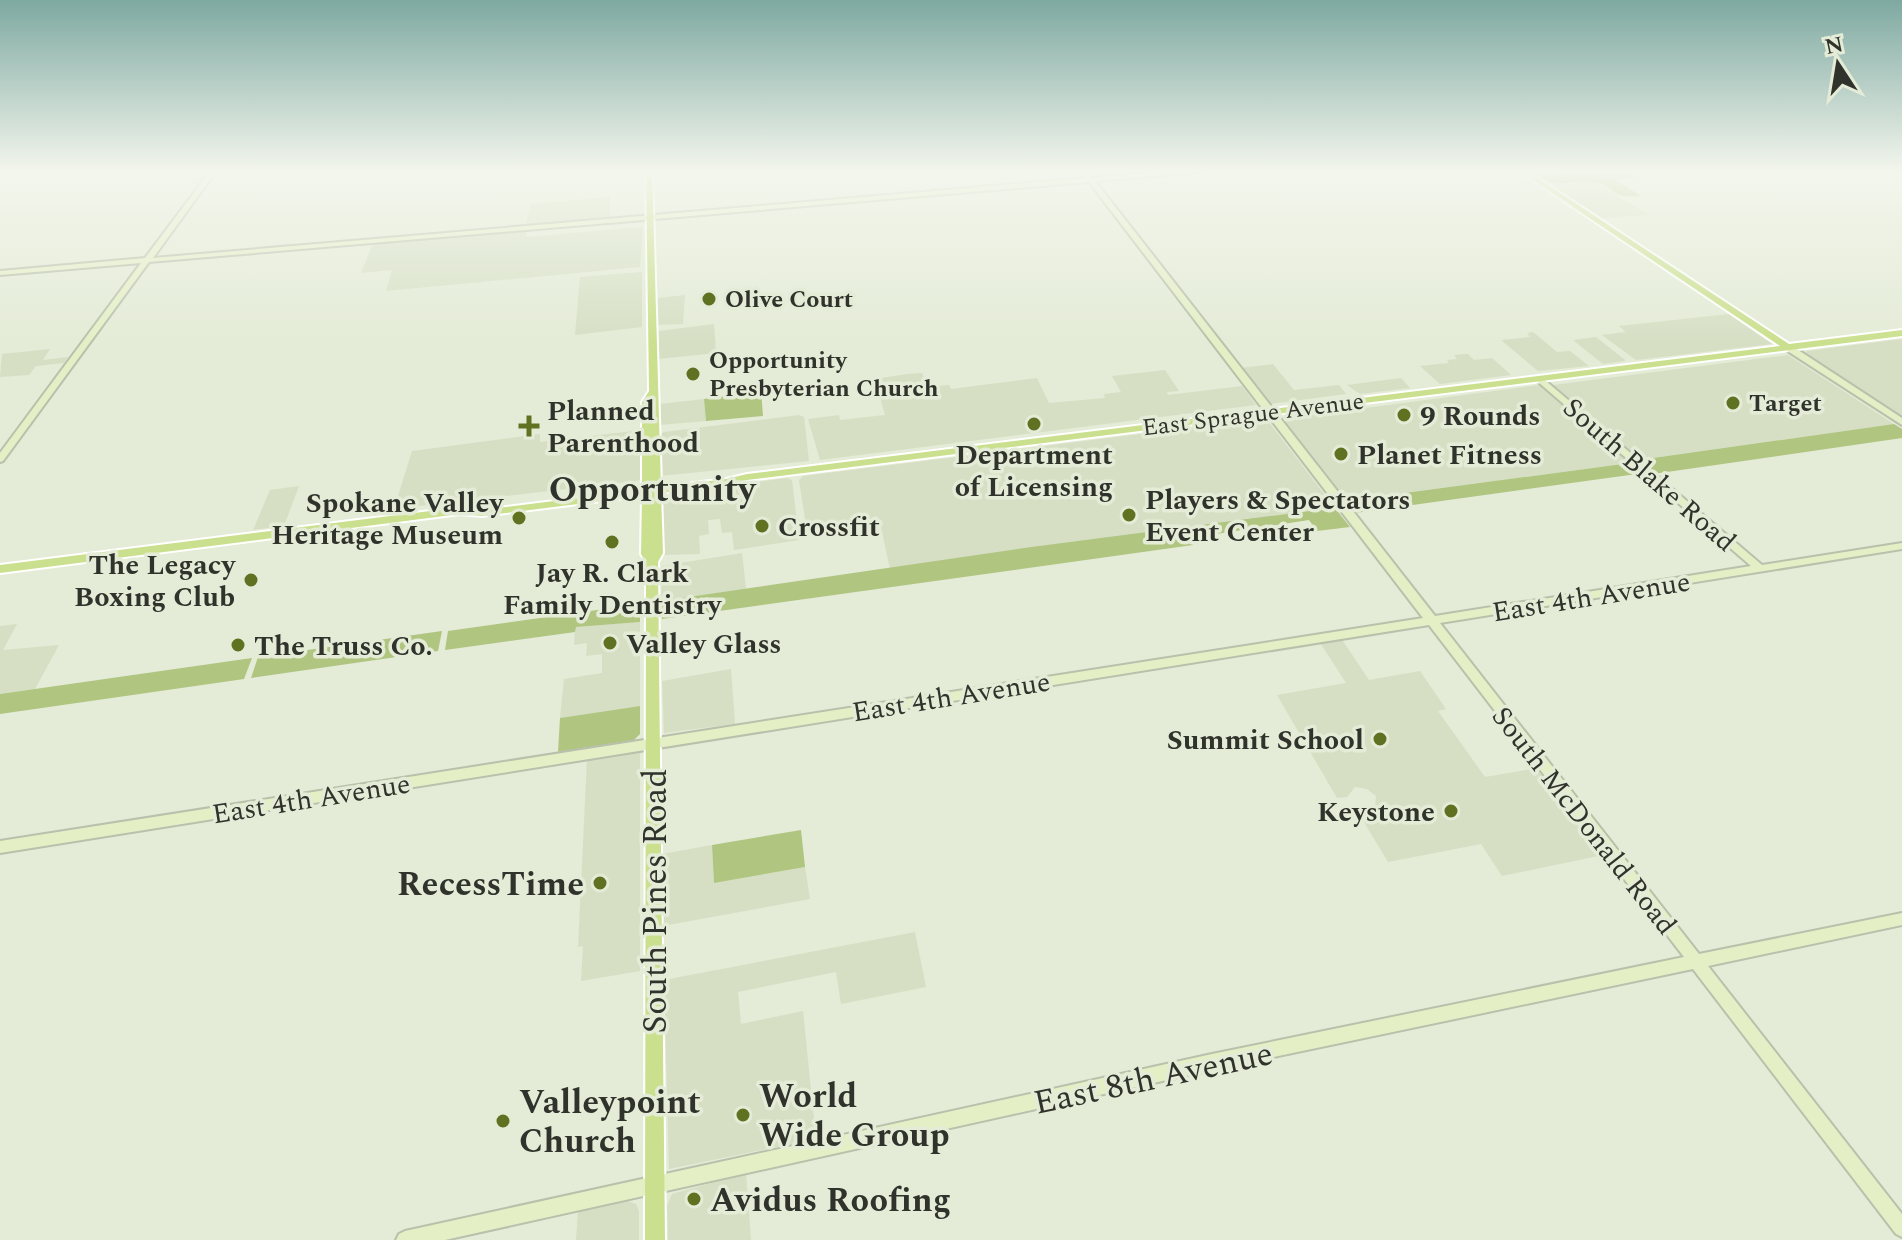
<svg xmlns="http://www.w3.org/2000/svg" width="1902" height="1240" font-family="Spectral,serif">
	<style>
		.built { fill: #d6dfc4 }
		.green { fill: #b0c580 }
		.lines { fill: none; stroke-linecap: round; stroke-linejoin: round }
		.secondary-casing { stroke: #b9c0ac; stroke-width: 4 }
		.primary-casing { stroke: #fff; stroke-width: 4 }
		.secondary { fill: #e5efc6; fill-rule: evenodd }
		.primary { fill: #cbe08e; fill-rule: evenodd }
		.poi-dot { fill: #5e7221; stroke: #e4ebd6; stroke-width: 3 }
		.labels { text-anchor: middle; stroke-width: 7; stroke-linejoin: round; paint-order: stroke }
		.far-poi-label { font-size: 24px; font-weight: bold; fill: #30332b; stroke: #e4ebd6; text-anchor: start }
		.far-street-label { font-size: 24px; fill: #30332b; stroke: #e4ebd6 }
		.poi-label { font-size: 28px; font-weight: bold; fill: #30332b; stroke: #e4ebd6; text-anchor: start }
		.street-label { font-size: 28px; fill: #30332b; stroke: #e4ebd6 }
		.near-poi-label { font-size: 34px; font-weight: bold; fill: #30332b; stroke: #e4ebd6; text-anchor: start }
		.near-street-label { font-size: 34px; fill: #30332b; stroke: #e4ebd6 }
		.district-label { font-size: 36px; font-weight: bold; fill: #30332b; stroke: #e4ebd6 }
	</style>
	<rect width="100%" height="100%" fill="#e4ebd6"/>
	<g class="built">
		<path d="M1594 181 1620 198 1650 215 1602 218 1551 185Z"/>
		<path d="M610 197V218L526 225 530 204Z"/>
		<path d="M643 227 640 267 386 291 392 270 361 273 373 243 527 229 526 237Z"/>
		<path d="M642 272V327L575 335 580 277Z"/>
		<path d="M685 295 683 324 657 325V298Z"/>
		<path d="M1729 314 1772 344 1636 360 1602 335 1626 332 1619 326Z"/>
		<path d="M714 324 716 353 658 359V331Z"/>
		<path d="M1533 332 1557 352 1570 351 1589 366 1538 371 1501 340 1530 337 1527 333Z"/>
		<path d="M1596 337 1625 360V361L1603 364 1573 340Z"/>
		<path d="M1902 339V416L1806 353 1807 351Z"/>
		<path d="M50 349 43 360 68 357 64 363 36 366 29 375 0 377 2 354Z"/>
		<path d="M1468 354 1474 360 1492 358 1511 375 1440 384 1420 366 1449 363 1447 360 1457 359 1454 355Z"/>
		<path d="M1788 355 1894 424 1639 460 1553 385Z"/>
		<path d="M1273 364 1294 390 1339 385 1346 394 1270 404 1241 368Z"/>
		<path d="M1165 370 1179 391 1167 392 1168 395 1242 386 1256 405 820 460 808 419 839 415 840 420 885 415 875 379 907 374 922 373 928 387 949 385 951 389 1037 378 1049 403 1105 398 1104 394 1121 392 1112 376Z"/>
		<path d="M1401 378 1410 388 1360 394 1347 385Z"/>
		<path d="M1539 385 1630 463 1345 501 1282 419Z"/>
		<path d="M704 399 706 421 659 425 660 404Z"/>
		<path d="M799 415 804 417 809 461 660 476 659 435 664 432Z"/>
		<path d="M1261 419 1268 421 1331 503 1323 505 1326 509 890 569 879 518 806 525 799 480 803 476Z"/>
		<path d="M642 430V479L636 481 394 509 412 451 540 434V442Z"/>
		<path d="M787 478 792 480 799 540 734 550 732 532 722 533 720 519 708 520 709 534 699 536 700 554 661 555V495Z"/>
		<path d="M299 486 284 526 253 530 270 490Z"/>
		<path d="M742 553 746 589 661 601 662 566Z"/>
		<path d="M640 622V706L560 718 564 679 602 673V654L586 656 587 643 574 645 575 627Z"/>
		<path d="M17 624 3 650 59 645 35 689 0 694V626Z"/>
		<path d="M1341 638 1369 680 1420 671 1446 709 1438 711 1485 777 1537 768 1603 855 1502 876 1481 844 1388 862 1356 809 1367 812 1375 810 1376 796 1367 789 1355 787 1347 797 1337 798 1277 695 1346 683 1319 641Z"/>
		<path d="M731 669 735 724 664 733 662 681Z"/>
		<path d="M640 751V971L581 981 583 946 578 947 587 759Z"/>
		<path d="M712 845 714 883 805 867 810 899 663 926 662 854Z"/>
		<path d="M915 932 926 987 841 1004 836 972 738 992 741 1024 803 1011 816 1139 669 1169 664 980Z"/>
		<path d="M746 1173 751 1240H668L667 1206 672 1194Z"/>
		<path d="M625 1200 636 1204 639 1211V1240H576L578 1210Z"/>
	</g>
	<g class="green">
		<path d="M1595 170H1626L1639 177 1615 180 1641 196C1607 199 1615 185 1593 182 1568 178 1561 191 1536 175Z"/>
		<path d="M761 390 763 416 706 421 704 399Z"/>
		<path d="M1894 424 1902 429V438L1653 474 1639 460Z"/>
		<path d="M1630 463 1644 473 1355 513 1345 501Z"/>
		<path d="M1331 503 1350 527 1317 531 1309 520 1190 538 1193 545 662 619 661 601 1024 548 1325 509 1322 505Z"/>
		<path d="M640 604V622L576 627 575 632 445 650 448 631Z"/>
		<path d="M442 631 438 651 251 678 258 657Z"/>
		<path d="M252 658 244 679 0 714V694Z"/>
		<path d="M640 706V734L634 740 558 752 560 718Z"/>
		<path d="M801 830 805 867 714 883 712 845Z"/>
	</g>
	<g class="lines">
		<defs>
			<g id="secondary">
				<path d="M211 170H217L153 258 1086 178 1080 170H1086L1092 178 1183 170H1206L1203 172 1095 181 1435 616 1751 566 1537 381 1536 379 1540 376 1762 565 1902 543V549L1440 623 1699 954 1902 913V925L1708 966 1902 1214V1237L1896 1234 1693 969 1212 1070 445 1240H396L399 1234 405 1231 1212 1054 1684 957 1429 625 0 853V841L1423 618 1089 182 149 262 3 461 0 462V453L141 263 0 275V271L145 258Z"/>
				<path d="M1786 346H1792L1902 418V425L1786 350Z"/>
			</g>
			<path id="primary" d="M646 170H652L661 487 726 479 747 474 1780 346 1518 170H1525L1789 344 1902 330V336L747 480 726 485 661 493 663 553 658 562 665 1240H645L646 562 641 554 642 496 482 516 460 514 0 573V565L470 506 482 510 642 490V402L649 391Z"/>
		</defs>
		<use href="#secondary" class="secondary-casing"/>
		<use href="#primary" class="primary-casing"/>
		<use href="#secondary" class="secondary"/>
		<use href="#primary" class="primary"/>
	</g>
	<linearGradient id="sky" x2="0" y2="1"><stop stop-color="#7ea9a1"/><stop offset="0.5" stop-color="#f3f6ed"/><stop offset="1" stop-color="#f3f6ed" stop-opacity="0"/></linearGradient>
	<rect width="1902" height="343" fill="url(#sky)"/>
	<g class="poi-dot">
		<circle cx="709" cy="299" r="8"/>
		<circle cx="693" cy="374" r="8"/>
		<circle cx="1733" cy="403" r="8"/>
		<circle cx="1404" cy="415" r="8"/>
		<circle cx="1034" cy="424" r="8"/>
		<path d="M525 414h8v8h8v8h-8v8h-8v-8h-8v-8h8z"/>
		<circle cx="1341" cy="454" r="8"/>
		<circle cx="1129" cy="515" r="8"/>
		<circle cx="519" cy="518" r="8"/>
		<circle cx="762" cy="526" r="8"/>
		<circle cx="612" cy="542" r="8"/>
		<circle cx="251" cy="580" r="8"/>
		<circle cx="610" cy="643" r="8"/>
		<circle cx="238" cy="645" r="8"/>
		<circle cx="1380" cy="739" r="8"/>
		<circle cx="1451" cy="811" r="8"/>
		<circle cx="600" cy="883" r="8"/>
		<circle cx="743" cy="1115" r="8"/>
		<circle cx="503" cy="1121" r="8"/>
		<circle cx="694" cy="1199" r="8"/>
	</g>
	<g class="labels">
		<g class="far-poi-label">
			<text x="725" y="307">Olive Court</text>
			<text x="709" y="368">Opportunity<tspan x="709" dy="28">Presbyterian Church</tspan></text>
			<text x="1749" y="411">Target</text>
		</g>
		<g class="far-street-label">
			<text transform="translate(1253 414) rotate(-7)" y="8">East Sprague Avenue</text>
		</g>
		<g class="poi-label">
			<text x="547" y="420">Planned<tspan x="547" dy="32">Parenthood</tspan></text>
			<text x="1420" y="425">9 Rounds</text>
			<text x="1034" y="464" text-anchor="middle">Department<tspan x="1034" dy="32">of Licensing</tspan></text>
			<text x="1357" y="464">Planet Fitness</text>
			<text x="1145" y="509">Players &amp; Spectators<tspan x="1145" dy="32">Event Center</tspan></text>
			<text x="503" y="512" text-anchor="end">Spokane Valley<tspan x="503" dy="32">Heritage Museum</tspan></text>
			<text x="778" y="536">Crossfit</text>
			<text x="235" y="574" text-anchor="end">The Legacy<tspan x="235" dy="32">Boxing Club</tspan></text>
			<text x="612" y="582" text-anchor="middle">Jay R. Clark<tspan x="612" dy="32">Family Dentistry</tspan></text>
			<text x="626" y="653">Valley Glass</text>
			<text x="254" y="655">The Truss Co.</text>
			<text x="1364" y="749" text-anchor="end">Summit School</text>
			<text x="1435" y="821" text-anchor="end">Keystone</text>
		</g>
		<g class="street-label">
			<text transform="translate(1650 474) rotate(41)" y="10">South Blake Road</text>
			<text transform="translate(1591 596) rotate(-9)" y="10">East 4th Avenue</text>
			<text transform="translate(951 696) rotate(-9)" y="10">East 4th Avenue</text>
			<text transform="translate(311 798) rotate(-9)" y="10">East 4th Avenue</text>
			<text transform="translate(1585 820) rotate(52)" y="10">South McDonald Road</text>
		</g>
		<g class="near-poi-label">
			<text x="584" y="895" text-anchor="end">RecessTime</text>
			<text x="759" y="1107">World<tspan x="759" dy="39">Wide Group</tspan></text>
			<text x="519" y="1113">Valleypoint<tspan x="519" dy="39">Church</tspan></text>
			<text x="710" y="1211">Avidus Roofing</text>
		</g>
		<g class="near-street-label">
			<text transform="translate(654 901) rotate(-90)" y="12">South Pines Road</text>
			<text transform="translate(1153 1077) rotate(-12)" y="12">East 8th Avenue</text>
		</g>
		<g class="district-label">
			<text x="652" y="501">Opportunity</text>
		</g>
	</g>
	<g transform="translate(1838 64) rotate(348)" stroke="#e4ebd6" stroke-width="6" paint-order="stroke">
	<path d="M0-6L14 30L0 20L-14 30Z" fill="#30332b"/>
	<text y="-12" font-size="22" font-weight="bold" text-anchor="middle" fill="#30332b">N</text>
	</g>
</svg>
